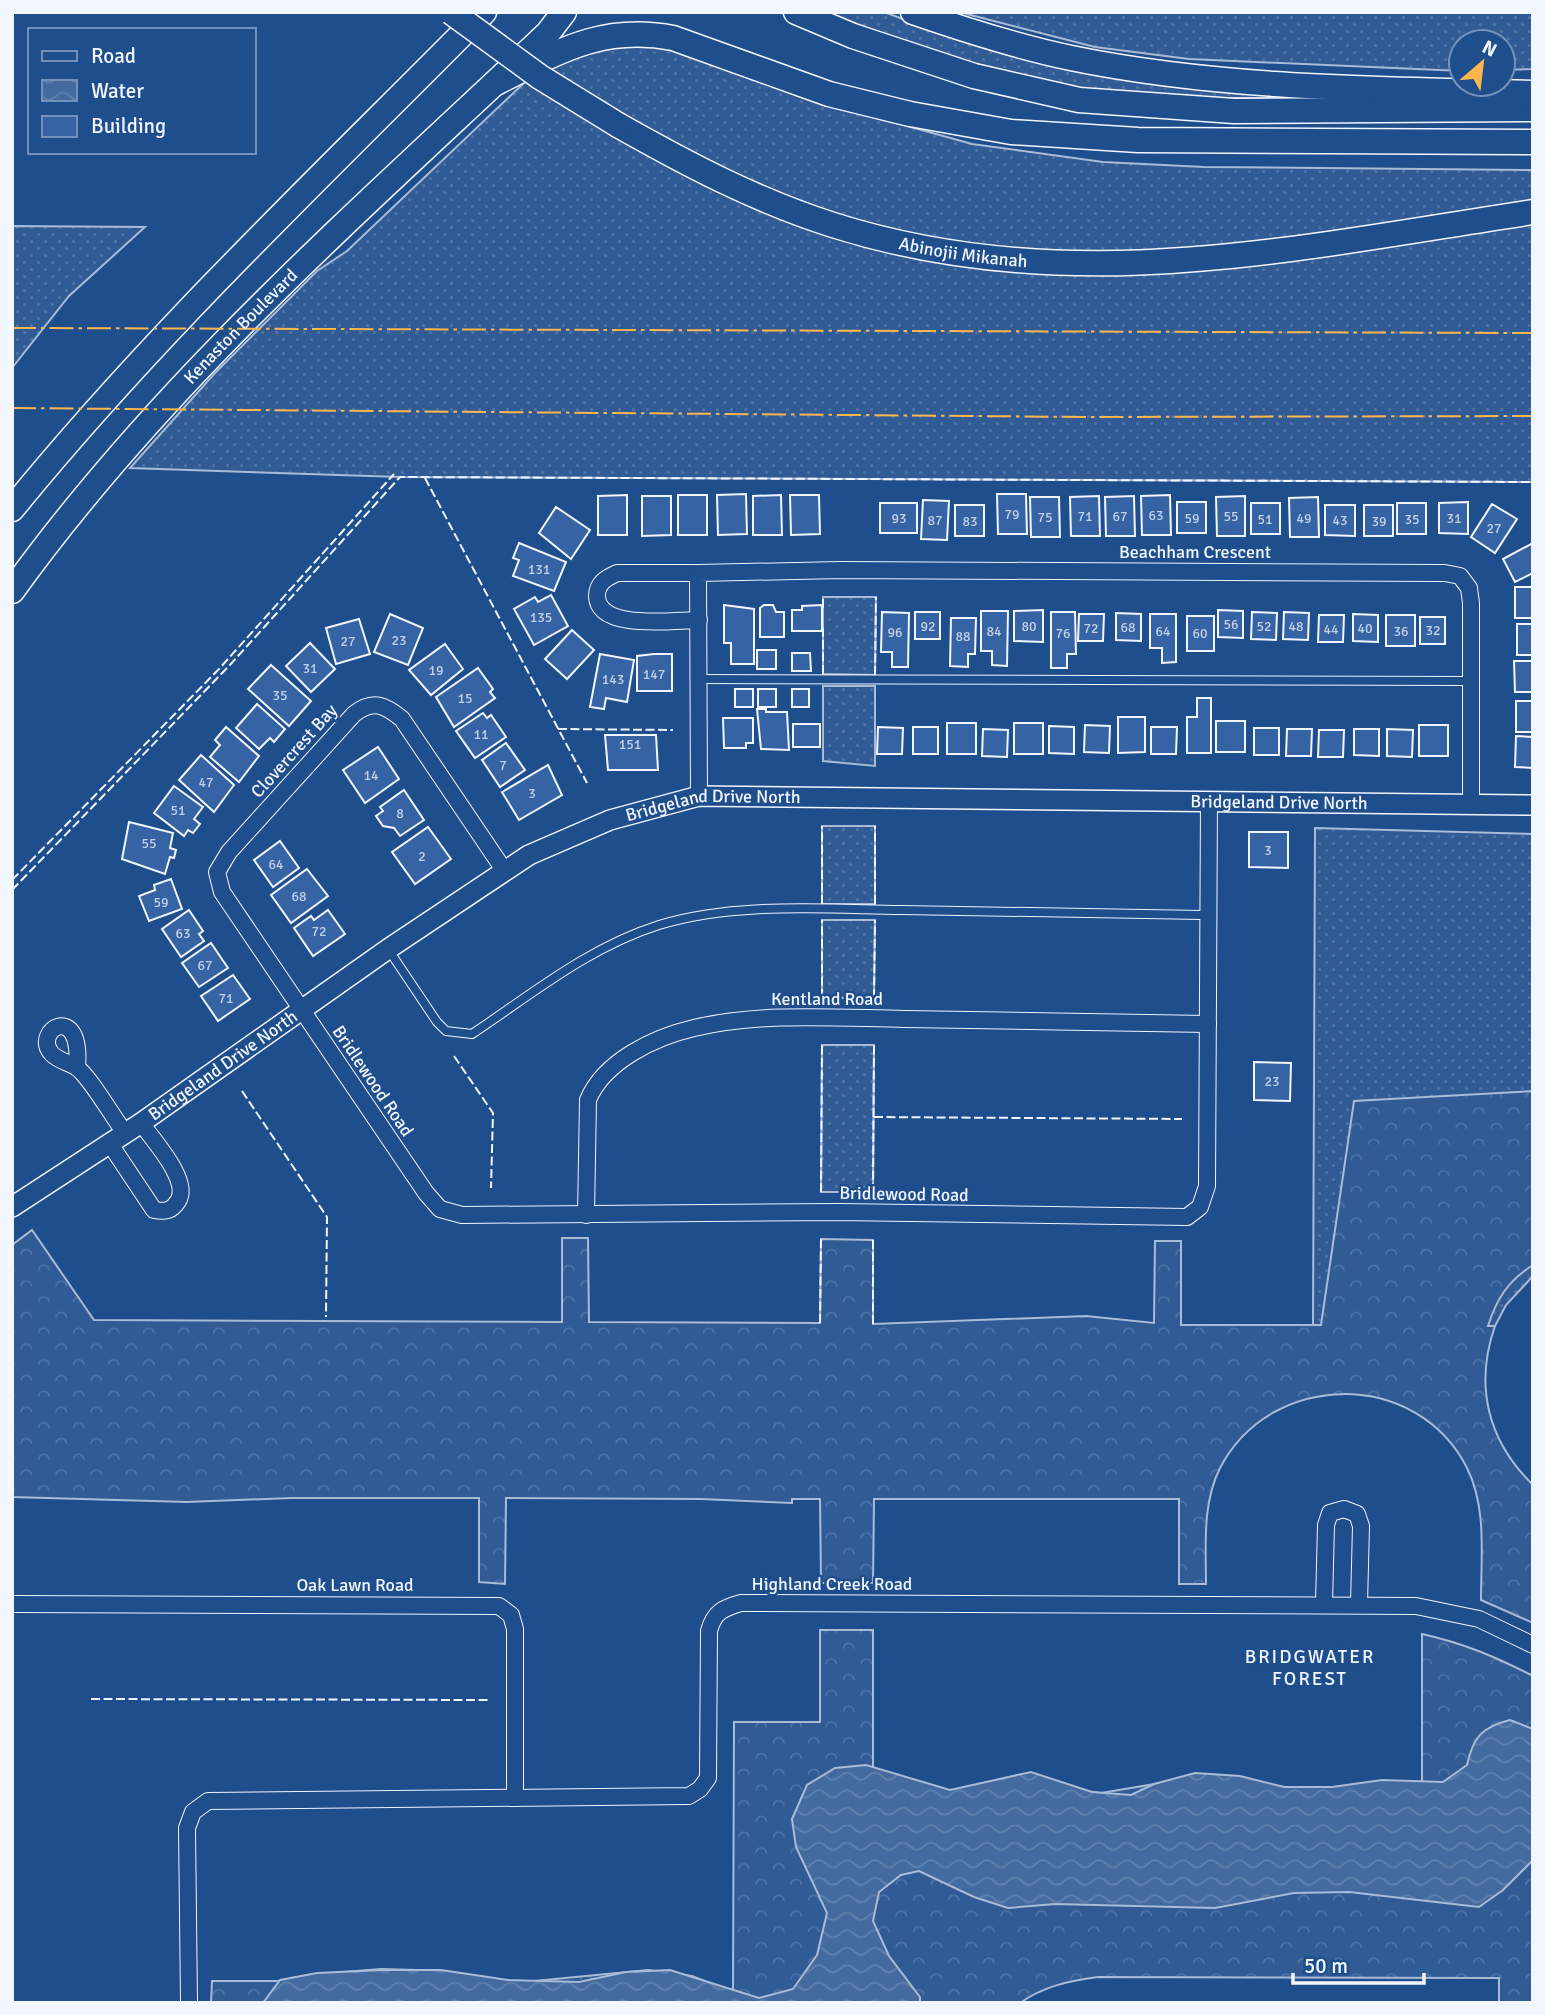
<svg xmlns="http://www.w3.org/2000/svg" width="1545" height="2015" font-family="Signika,sans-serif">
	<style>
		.grass { fill: url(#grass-dots); stroke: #a8bbd7; stroke-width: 2 }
		.forest { fill: url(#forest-crowns); stroke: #a8bbd7; stroke-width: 2 }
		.water { fill: url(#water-waves); stroke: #a8bbd7; stroke-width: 2 }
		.building { fill: #3563a3; stroke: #f2f6ff; stroke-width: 2 }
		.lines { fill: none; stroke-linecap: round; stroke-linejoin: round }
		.service-casing { stroke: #f2f6ff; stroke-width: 10 }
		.minor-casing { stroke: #f2f6ff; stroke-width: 18 }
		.tertiary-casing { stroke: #f2f6ff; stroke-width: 22 }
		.primary-casing { stroke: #f2f6ff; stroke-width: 27 }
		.service { stroke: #1f4e8c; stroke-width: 8 }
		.minor { stroke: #1f4e8c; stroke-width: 16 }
		.tertiary { stroke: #1f4e8c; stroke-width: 19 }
		.primary { stroke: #1f4e8c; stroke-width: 24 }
		.primary-bridge-casing { stroke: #f2f6ff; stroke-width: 27; stroke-linecap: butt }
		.primary-bridge { stroke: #1f4e8c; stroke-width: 24 }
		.fence { stroke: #f2f6ff; stroke-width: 2; stroke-dasharray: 9 3.5; stroke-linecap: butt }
		.power { stroke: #ffb74d; stroke-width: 2; stroke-dasharray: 24 5 3.5 5; stroke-linecap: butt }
		.labels { text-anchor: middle; stroke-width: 5; stroke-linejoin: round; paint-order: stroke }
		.number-label { font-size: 14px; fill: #c3d1e8 }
		.street-label { font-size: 18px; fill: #f2f6ff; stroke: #1f4e8c }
		.neighbourhood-label { font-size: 19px; letter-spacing: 2px; fill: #f2f6ff; stroke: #1f4e8c }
	</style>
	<defs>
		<pattern id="grass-dots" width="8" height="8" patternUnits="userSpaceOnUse" patternTransform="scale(1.75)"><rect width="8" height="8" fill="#305b95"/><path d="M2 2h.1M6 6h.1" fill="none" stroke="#4e73a5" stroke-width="1.8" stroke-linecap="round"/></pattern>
		<pattern id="forest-crowns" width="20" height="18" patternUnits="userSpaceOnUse" patternTransform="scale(1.75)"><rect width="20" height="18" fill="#305b95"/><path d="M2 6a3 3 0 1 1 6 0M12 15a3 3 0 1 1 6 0" fill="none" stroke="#4e73a5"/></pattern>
		<pattern id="water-waves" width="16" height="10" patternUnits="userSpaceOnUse" patternTransform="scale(1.75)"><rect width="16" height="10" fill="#446ba0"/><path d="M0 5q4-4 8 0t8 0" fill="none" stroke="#5f81ae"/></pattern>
	</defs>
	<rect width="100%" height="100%" fill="#1f4e8c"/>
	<g class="grass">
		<path d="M825 12H884L922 26 1291 98H1137L987 73Z"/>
		<path d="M959 12H1533V69L1503 70V42H1461V71L1189 59 1095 47Z"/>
		<path d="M642 38 799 96 972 144 1103 162 1204 167 1533 170V482L400 477 130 468 215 373 317 271 347 251 525 82 544 67Z"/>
		<path d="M12 226 145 227 69 296 12 368Z"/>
		<path d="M823 597H876L875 675 823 674Z"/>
		<path d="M823 686H875V766L823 761Z"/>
		<rect x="822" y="826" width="53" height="78"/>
		<path d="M1315 828 1533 834V1276L1506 1305 1495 1326 1313 1325Z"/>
		<path d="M822 920H875L874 998H822Z"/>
		<path d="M822 1045H874L873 1192H821Z"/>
	</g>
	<g class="forest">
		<path d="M1533 1091V1265C1508 1281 1497 1298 1488 1326H1495C1474 1386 1488 1441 1533 1485V1623L1481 1600C1481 1556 1487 1508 1467 1468 1417 1369 1271 1370 1220 1468 1202 1504 1206 1545 1206 1584H1179V1499H874L873 1583H821L820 1499H792V1503L701 1499 506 1498 505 1584 479 1582V1498H291L187 1502 12 1497V1245L32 1230 94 1320 562 1322V1238H588L589 1322 820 1323 821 1239 873 1240V1324L1086 1316 1154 1323 1155 1241H1181V1325H1321L1354 1101Z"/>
		<path d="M820 1630H873V1775L944 1791 1077 1790 1101 1793 1196 1777 1304 1789 1422 1782V1634C1463 1643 1496 1657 1533 1676V2003H1499V1978L1098 1977C1069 1981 1044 1986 1020 2003H211L212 1981H307L344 1972 381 1969 418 1970 481 1980 524 1982 648 1970 692 1976 733 1992 734 1722H820Z"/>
	</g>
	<path class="water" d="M1510 1720 1533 1729V1860L1503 1890 1479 1907 1349 1892 1294 1893 1215 1908 1055 1904 1008 1908 974 1897 919 1871 901 1875 879 1892 873 1921 889 1956 920 1997V2003H263L280 1980 317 1973 383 1970H441L508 1980 579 1982 626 1972 670 1970 759 1998 793 1989 817 1955 827 1913 796 1847 792 1819 807 1785 835 1768 866 1765 950 1790 1031 1772 1092 1792 1131 1795 1154 1784 1195 1773 1240 1776 1284 1787H1332L1382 1780 1443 1782 1467 1765C1473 1737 1482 1727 1510 1720Z"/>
	<g class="building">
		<path d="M746 494 747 534 718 535 717 495Z"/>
		<path d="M997 494H1026L1027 534H998Z"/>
		<path d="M627 495V535H598V496Z"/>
		<rect x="678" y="495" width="29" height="40"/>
		<path d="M781 495 782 535H753V496Z"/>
		<path d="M790 495H819L820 534 791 535Z"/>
		<path d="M1170 495 1171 535H1142L1141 496Z"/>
		<path d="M642 496H671V535L642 536Z"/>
		<path d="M1099 496 1100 536H1071L1070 497Z"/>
		<path d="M1134 496 1135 536H1106L1105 497Z"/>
		<path d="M1245 496V536H1217L1216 497Z"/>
		<path d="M1030 497H1059L1060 537H1031Z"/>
		<path d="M1318 497 1319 537H1290L1289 498Z"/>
		<path d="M923 500 949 501 947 540 921 539Z"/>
		<rect x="1177" y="502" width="29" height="31"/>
		<path d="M1468 502V534L1439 533V503Z"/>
		<rect x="880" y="503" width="37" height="30"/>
		<rect x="1251" y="503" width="29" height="31"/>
		<rect x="1397" y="503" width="29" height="31"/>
		<path d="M1492 504 1517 519 1495 553 1471 537Z"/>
		<rect x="955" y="505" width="29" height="31"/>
		<path d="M1325 505H1355V536L1325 535Z"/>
		<rect x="1364" y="505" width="29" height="31"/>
		<path d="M556 507 590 530 571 559 539 533Z"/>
		<path d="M519 543 566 562 554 591 513 576 519 560 513 558Z"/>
		<path d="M1533 543V573L1515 582 1503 559Z"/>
		<rect x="1515" y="587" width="18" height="31"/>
		<path d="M551 595 568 626 534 645 514 609 535 597 538 602Z"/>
		<path d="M724 605 754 609V664H731V643H724Z"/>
		<path d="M764 605H773L776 612H784V637H760V608Z"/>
		<path d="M822 605V631H792V610H802V606Z"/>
		<path d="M1043 610V642L1014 641V611Z"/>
		<path d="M1218 610 1243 611V638L1218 637Z"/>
		<path d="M981 611H1008L1007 666 992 665V651H981Z"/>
		<path d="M882 612 909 613 908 667H892V652H881Z"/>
		<rect x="915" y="612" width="25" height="27"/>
		<path d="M1051 612H1075L1076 654H1067V668H1051Z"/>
		<path d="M1252 612 1277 613 1276 640 1251 639Z"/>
		<path d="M1284 612 1309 613 1308 640 1283 639Z"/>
		<path d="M1116 613 1141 614V641L1116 640Z"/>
		<path d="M390 614 423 628 408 665 374 652Z"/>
		<path d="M1079 614H1104L1103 641H1078Z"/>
		<path d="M1150 614H1176V662L1162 663V648H1150Z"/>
		<path d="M1353 614 1378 615V642L1353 641Z"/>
		<path d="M1319 615H1344L1343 642H1318Z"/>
		<rect x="1386" y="615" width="29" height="31"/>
		<rect x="1187" y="616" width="27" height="35"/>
		<rect x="1420" y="617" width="25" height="27"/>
		<path d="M951 618H976L975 654H968V667L950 666Z"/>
		<path d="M359 619 370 654 336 664 326 628Z"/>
		<rect x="1517" y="624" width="16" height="31"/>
		<path d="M572 630 594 650 567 679 545 659Z"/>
		<path d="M310 643 335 669 311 692 286 666Z"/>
		<path d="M445 644 463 669 431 695 409 670Z"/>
		<rect x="757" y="650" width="19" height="19"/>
		<path d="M792 653H810L811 671H792Z"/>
		<path d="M600 654 634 660 627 702 606 698 604 709 590 707Z"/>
		<path d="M654 654H672V691H637V656Z"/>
		<path d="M1514 661H1533V692H1515Z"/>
		<path d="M271 665 311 701 289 726 248 689Z"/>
		<path d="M478 668 493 689 490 692 495 698 454 727 436 697Z"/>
		<rect x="735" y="689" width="18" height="18"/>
		<rect x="758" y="689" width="18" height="18"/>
		<rect x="792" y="689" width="17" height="18"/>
		<path d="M1197 698H1211V753H1187V717H1197Z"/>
		<rect x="1516" y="701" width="17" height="31"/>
		<path d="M257 704 285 729 274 742 270 738 259 749 236 728Z"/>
		<path d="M757 709H766V712H787L789 750 761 749Z"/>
		<path d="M483 713 487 718 491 715 506 737 475 758 456 731Z"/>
		<path d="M1118 717H1145V752L1118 753Z"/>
		<path d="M723 718H753V743H746V748H724Z"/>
		<rect x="1216" y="721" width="29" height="31"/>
		<rect x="947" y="723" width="29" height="31"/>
		<rect x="1014" y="723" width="29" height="31"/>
		<rect x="793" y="724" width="27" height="23"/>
		<path d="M1085 725 1110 726 1109 753 1084 752Z"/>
		<rect x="1419" y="725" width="29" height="31"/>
		<path d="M1049 726 1074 727V754L1049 753Z"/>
		<path d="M226 727 259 756 239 782 210 757 220 745 215 740Z"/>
		<path d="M878 727 903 728 902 754H877Z"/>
		<rect x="913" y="727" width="25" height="27"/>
		<path d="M1151 727H1177L1176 754H1151Z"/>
		<rect x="1254" y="728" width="25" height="27"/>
		<path d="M983 729 1008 730 1007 757 982 756Z"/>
		<path d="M1287 729H1312L1311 756H1286Z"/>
		<path d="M1354 729H1379V756L1354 755Z"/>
		<path d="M1387 729 1413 730 1412 757 1387 756Z"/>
		<path d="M1319 730H1344L1343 757H1318Z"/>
		<path d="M605 735H656L658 770H608Z"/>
		<path d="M1516 736 1533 737V768L1515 767Z"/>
		<path d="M506 743 525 770 500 787 482 760Z"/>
		<path d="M378 747 399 779 365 803 343 770Z"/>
		<path d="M201 755 234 785 214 812 179 780Z"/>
		<path d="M548 765 562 795 519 820 502 792Z"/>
		<path d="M174 786 203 807 194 819 200 824 193 833 188 830 184 836 154 813Z"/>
		<path d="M404 790 424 820 400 836 394 828 383 826 376 816 383 811 380 807Z"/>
		<path d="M129 822 173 833 170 848 176 850 174 858 170 857 165 874 122 859Z"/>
		<path d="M428 827 451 859 415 884 392 852Z"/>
		<path d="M1249 832H1288V868L1249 867Z"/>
		<path d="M280 841 299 868 273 887 254 860Z"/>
		<path d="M307 869 328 896 291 923 271 895Z"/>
		<path d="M171 879 182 909 149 921 139 896 155 890 154 885Z"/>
		<path d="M189 910 203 931 199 934 204 941 181 957 162 929Z"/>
		<path d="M328 910 345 934 313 956 294 928 311 916 314 920Z"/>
		<path d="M211 943 228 968 199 987 182 963Z"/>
		<path d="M233 975 250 999 218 1021 201 996Z"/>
		<path d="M1254 1062 1291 1063 1290 1101 1254 1100Z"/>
	</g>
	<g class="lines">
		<defs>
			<g id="service">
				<path d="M699 679 1470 681"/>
				<path d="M388 949 437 1022 446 1031 472 1034C532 994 589 947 659 925 735 902 822 909 901 910 1004 912 1106 913 1208 915"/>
			</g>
			<g id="minor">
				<path d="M698 573H617C606 578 597 583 597 596 598 631 673 620 699 620"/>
				<path d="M699 796 698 573 841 570 1445 573 1460 576 1469 588 1471 603V804"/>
				<path d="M504 870 402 719C385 705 373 699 354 714L229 852 217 872 222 892 426 1193 440 1209 462 1215 839 1212 1187 1217 1200 1207 1207 1186 1209 801"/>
				<path d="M77 1068C83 999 31 1031 52 1054 59 1061 68 1062 76 1067 89 1075 114 1119 125 1133"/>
				<path d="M110 1144 154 1210C165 1212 172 1211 178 1201 191 1181 153 1140 141 1123"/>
				<path d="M586 1215 588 1100C604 1061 655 1037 694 1028 762 1012 836 1018 905 1019 1006 1021 1107 1022 1208 1024"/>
				<path d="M12 1604 499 1606 511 1615 515 1629V1798"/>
				<path d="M1324 1604 1326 1525 1330 1513 1344 1509 1357 1514 1361 1526 1359 1604"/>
				<path d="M189 2003 187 1828 193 1812 208 1801 689 1796 700 1789 708 1778 709 1631C714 1612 723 1608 741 1603L1416 1606 1479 1619 1533 1645"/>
			</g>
			<g id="tertiary">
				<path id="s1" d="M12 1207 141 1123 388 949 529 855 610 820 699 796 1533 805"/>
			</g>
			<g id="primary">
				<path d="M796 12 853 36 974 76 1079 100 1234 111 1533 109"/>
				<path d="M913 12C965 30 1018 47 1071 58 1222 89 1380 89 1533 93"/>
				<path d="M494 84C556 53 601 24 673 38L829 94 910 114 1011 132 1138 140 1533 142"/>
				<path id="s2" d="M618 125C687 164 757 201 833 225 1070 300 1295 248 1533 212"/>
				<path d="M12 509C156 332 324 174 484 12"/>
				<path id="s3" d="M12 591C165 379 359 212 548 33L564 12"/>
			</g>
		</defs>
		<use href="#service" class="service-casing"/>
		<use href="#minor" class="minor-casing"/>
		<use href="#tertiary" class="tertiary-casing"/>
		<use href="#primary" class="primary-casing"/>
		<use href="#service" class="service"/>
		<use href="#minor" class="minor"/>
		<use href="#tertiary" class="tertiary"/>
		<use href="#primary" class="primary"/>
		<defs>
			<path id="primary-bridge" d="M451 12 540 77 618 125"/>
		</defs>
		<use href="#primary-bridge" class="primary-bridge-casing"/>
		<use href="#primary-bridge" class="primary-bridge"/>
		<g class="fence">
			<path d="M425 478 587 783"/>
			<path d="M823 608V597"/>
			<path d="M823 674V625"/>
			<path d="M875 675 876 597"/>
			<path d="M558 729 673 730"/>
			<path d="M12 880 219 669 394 474"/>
			<path d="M12 890 229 666 400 477 1533 482"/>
			<path d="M822 904V826"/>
			<path d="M875 904V826"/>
			<path d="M822 998V920"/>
			<path d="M874 998 875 920"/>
			<path d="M454 1056 493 1113 491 1188"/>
			<path d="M242 1091 327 1217 326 1317"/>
			<path d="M874 1117 1182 1119"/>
			<path d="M821 1192 822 1045"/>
			<path d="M873 1192 874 1045"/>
			<path d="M820 1323 821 1239"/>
			<path d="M873 1324V1240"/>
			<path d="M91 1699 489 1700"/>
		</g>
		<g class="power">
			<path d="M12 328 1533 333"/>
			<path d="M12 408 1091 417 1533 416"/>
		</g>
	</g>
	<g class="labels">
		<g class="number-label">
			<text x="1012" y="519">79</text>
			<text x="1156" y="520">63</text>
			<text x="1085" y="521">71</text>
			<text x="1120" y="521">67</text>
			<text x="1231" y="521">55</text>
			<text x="1045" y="522">75</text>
			<text x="899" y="523">93</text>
			<text x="1192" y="523">59</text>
			<text x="1304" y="523">49</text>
			<text x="1454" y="523">31</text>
			<text x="1265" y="524">51</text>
			<text x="1412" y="524">35</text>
			<text x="935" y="525">87</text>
			<text x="1340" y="525">43</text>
			<text x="970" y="526">83</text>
			<text x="1379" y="526">39</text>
			<text x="1494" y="533">27</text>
			<text x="539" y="574">131</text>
			<text x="541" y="622">135</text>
			<text x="1231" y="629">56</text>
			<text x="928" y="631">92</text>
			<text x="1029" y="631">80</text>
			<text x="1264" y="631">52</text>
			<text x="1296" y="631">48</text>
			<text x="1128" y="632">68</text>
			<text x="1091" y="633">72</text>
			<text x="1365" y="633">40</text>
			<text x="1331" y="634">44</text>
			<text x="1433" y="635">32</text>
			<text x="994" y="636">84</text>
			<text x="1163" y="636">64</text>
			<text x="1401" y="636">36</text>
			<text x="895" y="637">96</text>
			<text x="1063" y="638">76</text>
			<text x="1200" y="638">60</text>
			<text x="963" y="641">88</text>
			<text x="399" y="645">23</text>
			<text x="348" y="646">27</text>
			<text x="310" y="673">31</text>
			<text x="436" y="675">19</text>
			<text x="654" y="679">147</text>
			<text x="613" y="684">143</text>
			<text x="280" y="700">35</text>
			<text x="465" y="703">15</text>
			<text x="481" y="739">11</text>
			<text x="630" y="749">151</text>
			<text x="503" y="770">7</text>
			<text x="371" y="780">14</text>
			<text x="206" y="787">47</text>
			<text x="532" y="798">3</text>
			<text x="178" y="815">51</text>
			<text x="400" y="818">8</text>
			<text x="149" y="848">55</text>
			<text x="1268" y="855">3</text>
			<text x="422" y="861">2</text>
			<text x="276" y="869">64</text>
			<text x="299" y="901">68</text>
			<text x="161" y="907">59</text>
			<text x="319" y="936">72</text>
			<text x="183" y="938">63</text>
			<text x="205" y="970">67</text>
			<text x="226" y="1003">71</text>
			<text x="1272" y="1086">23</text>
		</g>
		<g class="street-label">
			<text dy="6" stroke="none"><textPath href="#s2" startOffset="371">Abinojii Mikanah</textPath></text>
			<text dy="6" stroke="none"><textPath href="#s3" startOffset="350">Kenaston Boulevard</textPath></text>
			<text x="1195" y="558">Beachham Crescent</text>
			<text transform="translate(294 751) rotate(-48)" y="6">Clovercrest Bay</text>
			<text dy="6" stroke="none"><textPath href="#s1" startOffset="1386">Bridgeland Drive North</textPath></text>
			<text dy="6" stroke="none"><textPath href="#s1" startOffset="819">Bridgeland Drive North</textPath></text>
			<text x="827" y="1005">Kentland Road</text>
			<text dy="6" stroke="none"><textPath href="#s1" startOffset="254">Bridgeland Drive North</textPath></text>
			<text transform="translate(373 1081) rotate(56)" y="6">Bridlewood Road</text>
			<text transform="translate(904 1194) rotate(1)" y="6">Bridlewood Road</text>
			<text x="832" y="1590">Highland Creek Road</text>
			<text x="355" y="1591">Oak Lawn Road</text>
		</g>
		<g class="neighbourhood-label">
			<text x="1310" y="1663">BRIDGWATER<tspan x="1310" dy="22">FOREST</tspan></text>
		</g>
	</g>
	<rect width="1545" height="2015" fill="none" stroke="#f2f6ff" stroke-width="28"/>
	<rect x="28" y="28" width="228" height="126" fill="#1f4e8c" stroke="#7391ba" stroke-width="2"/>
	<rect x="42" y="51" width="35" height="10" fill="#1f4e8c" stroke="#7391ba" stroke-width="2"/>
	<text x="91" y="63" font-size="21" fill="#f2f6ff">Road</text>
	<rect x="42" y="80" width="35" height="21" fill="url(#water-waves)" stroke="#7391ba" stroke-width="2"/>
	<text x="91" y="98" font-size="21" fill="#f2f6ff">Water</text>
	<rect x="42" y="116" width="35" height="21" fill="#3563a3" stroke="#7391ba" stroke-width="2"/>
	<text x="91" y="133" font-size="21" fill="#f2f6ff">Building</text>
	<g transform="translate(1482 63) rotate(28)"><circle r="33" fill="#1f4e8c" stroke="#7391ba" stroke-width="2"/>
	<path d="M0-5L12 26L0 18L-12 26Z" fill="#ffb74d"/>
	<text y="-10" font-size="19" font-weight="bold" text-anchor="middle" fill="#f2f6ff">N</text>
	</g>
	<path d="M1293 1973v10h131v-10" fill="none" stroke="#f2f6ff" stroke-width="3.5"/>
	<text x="1304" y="1973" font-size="21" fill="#f2f6ff" stroke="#1f4e8c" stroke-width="5" paint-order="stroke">50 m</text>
</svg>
